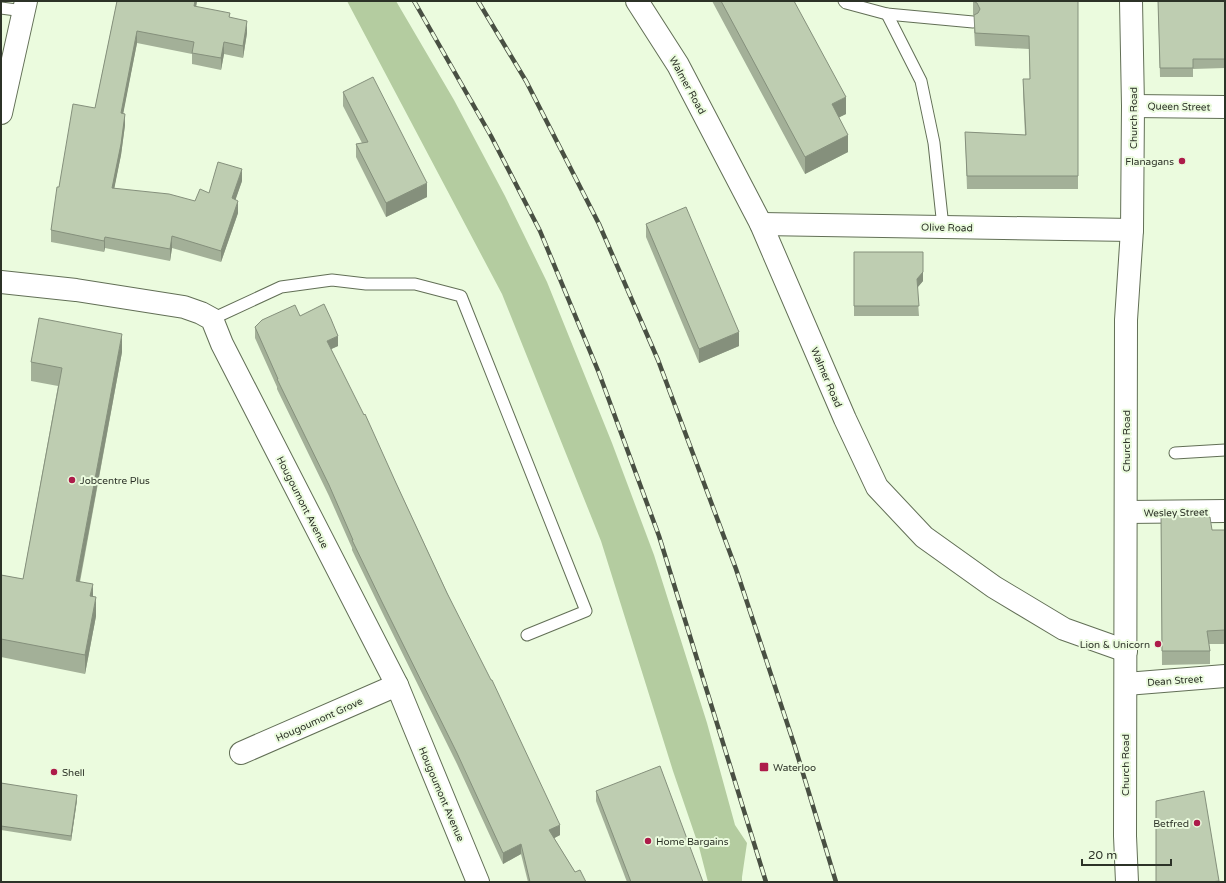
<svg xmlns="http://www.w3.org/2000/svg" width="1226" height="883" font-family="'Varela Round',sans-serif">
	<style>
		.green { fill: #b4cca0 }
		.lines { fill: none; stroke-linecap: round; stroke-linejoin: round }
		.service-casing { stroke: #626f56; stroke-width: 13 }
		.minor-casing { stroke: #626f56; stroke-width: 24 }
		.trunk-casing { stroke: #626f56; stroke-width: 24 }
		.service { stroke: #fff; stroke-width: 11 }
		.minor { stroke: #fff; stroke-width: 22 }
		.trunk { stroke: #fff; stroke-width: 22 }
		.rail-casing { stroke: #495043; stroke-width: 4.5 }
		.rail { stroke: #ebfbde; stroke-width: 3; stroke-dasharray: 9; stroke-linecap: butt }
		.wall { fill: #a3b098 }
		.shaded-wall { fill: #85907c }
		.building { fill: #becdb1; stroke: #85907c }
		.poi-dot { fill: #ad1b4a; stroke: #ebfbde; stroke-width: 1.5 }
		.labels { text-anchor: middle; stroke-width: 4; stroke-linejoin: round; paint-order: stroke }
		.street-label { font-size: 10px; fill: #2c3227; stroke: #ebfbde }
		.poi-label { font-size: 10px; fill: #2c3227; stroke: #ebfbde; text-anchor: start }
	</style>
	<rect width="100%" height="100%" fill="#ebfbde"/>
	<path class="green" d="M347 1H396L454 100 505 196 547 282 612 443 654 555 707 723 735 825 747 843 742 877V882H708L699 847 673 771 601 541 502 294Z"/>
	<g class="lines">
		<defs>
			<g id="service">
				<path d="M844 1 846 3 887 14 973 22"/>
				<path d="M1 8 24 11"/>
				<path d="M887 14 921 81 934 143 943 227"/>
				<path d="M212 319 281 287 332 280 366 284H415L461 296 586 611 527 635"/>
				<path d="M1175 453 1225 450"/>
			</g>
			<g id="minor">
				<path d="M637 1 678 65 761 224 845 419 877 487 924 537 994 587 1064 629 1126 651"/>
				<path d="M1133 106 1225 107"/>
				<path d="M761 224 1132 230"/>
				<path d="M1 282 76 290 184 307 201 313 212 319 222 344 397 685 478 882"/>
				<path d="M1126 512 1225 511"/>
				<path d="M1126 684 1225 676"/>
				<path d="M241 753 397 685"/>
				<path d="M1127 882 1125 836 1126 320 1132 230 1133 106 1131 1"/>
			</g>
			<path id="trunk" d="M1 113 26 1"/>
		</defs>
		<use href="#service" class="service-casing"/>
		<use href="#minor" class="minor-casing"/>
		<use href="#trunk" class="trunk-casing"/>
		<use href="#service" class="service"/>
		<use href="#minor" class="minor"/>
		<use href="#trunk" class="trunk"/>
		<defs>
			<g id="rail">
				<path d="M414 1 491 136 540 231 599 373 659 536 766 882"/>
				<path d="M478 1 526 81 599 224 658 360 736 569 795 747 836 882"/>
			</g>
		</defs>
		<use href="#rail" class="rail-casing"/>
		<use href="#rail" class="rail"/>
	</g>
	<g class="wall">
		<path d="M117 1H197L196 7 230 18 247 33 243 58 224 54 221 70 192 64V54L137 43 123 113 125 125 121 155 114 188 195 201 209 193 242 181 235 200 238 213 221 262 172 248 170 261 105 248 104 252 51 242V230L59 187 95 108Z"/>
		<path d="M712 1H794L846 114 839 117 848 152 805 174Z"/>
		<path d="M973 1H1078V189H967L965 132 1025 135 1023 92V79H1030L1029 49 975 46 974 29V15H973Z"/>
		<path d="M1158 1H1225V68L1193 69V77H1160Z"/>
		<path d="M343 92 427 197 386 217 356 157V144L362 143 343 106Z"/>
		<path d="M646 224 739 346 699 363 646 237Z"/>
		<path d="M854 252H923V281L917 288 919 316H854Z"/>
		<path d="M255 327 338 346 331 349 396 483 560 835 554 838 575 872 586 882H528L521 854 503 864 457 764 382 612 352 550V548L329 496 277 389V387L255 338Z"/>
		<path d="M122 352 80 582 93 596 96 616 85 674 1 657V575L23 579 58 386 31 381V362Z"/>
		<path d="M1161 515 1212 530H1225V644H1209L1210 651V664L1162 665Z"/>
		<path d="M1 783 77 800 71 841 1 830Z"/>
		<path d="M596 791 703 882H627L596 801Z"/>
	</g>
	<g class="shaded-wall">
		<path d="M195 1H197L194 18V6Z"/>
		<path d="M247 21V33L243 58V46Z"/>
		<path d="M137 31V43L121 125V113Z"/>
		<path d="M224 42V54L221 70V58Z"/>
		<path d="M846 97V114L832 121V104Z"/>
		<path d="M125 114V125L121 155 112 200V188Z"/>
		<path d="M848 135V152L805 174V157Z"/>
		<path d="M242 169V181L232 210V198Z"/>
		<path d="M427 183V197L386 217V203Z"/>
		<path d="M238 201V213L221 262V251Z"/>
		<path d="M172 236V248L170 261V249Z"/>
		<path d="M105 237V248L104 252V241Z"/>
		<path d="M923 272V281L917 288V279Z"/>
		<path d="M739 332V346L699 363V349Z"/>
		<path d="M122 334V352L76 600V581Z"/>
		<path d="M338 336V346L327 351V341Z"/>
		<path d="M93 584V603L90 596Z"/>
		<path d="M96 597V616L85 674V655Z"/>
		<path d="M77 795V800L71 841V836Z"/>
		<path d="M560 825V835L549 841V830Z"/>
		<path d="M521 844V854L503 864V853Z"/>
	</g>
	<g class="building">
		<path d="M117 1H195L194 6 230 13 229 17 247 21 243 46 224 42 221 58 192 53 194 42 137 31 121 113 125 114 121 144 112 188 169 194 195 201 200 189 209 193 218 162 242 169 232 198 238 201 221 251 172 236 170 249 105 237 104 241 51 230 57 187H59L73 104 95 108Z"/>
		<path d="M721 1H794L846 97 832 104 848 135 805 157Z"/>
		<path d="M973 1H1078V176H967L965 132 1026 135 1023 79H1030L1029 36 975 33 974 15 978 13 980 9 977 3Z"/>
		<path d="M1158 1H1225V59H1193V68H1160Z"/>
		<path d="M373 77 427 183 386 203 356 144 368 142 343 92Z"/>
		<path d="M686 207 739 332 699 349 646 224Z"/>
		<path d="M854 252H923V272L917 279 919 306H854Z"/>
		<path d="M324 304 331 319 338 336 327 341 364 415 365 414 396 483 447 593 491 680H492L560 825 549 830 575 872 580 870 586 882H530L521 844 503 853 457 753 382 602 352 540H353L329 485 277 379H278L255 327 262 320 295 305 300 316Z"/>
		<path d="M39 318 122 334 76 581 93 584 90 596 96 597 85 655 1 639V575L23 579 62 368 31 362Z"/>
		<path d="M1161 515 1210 517 1212 530H1225V630L1207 631 1210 651H1162Z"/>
		<path d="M660 766 703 882H631L596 791Z"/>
		<path d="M1 783 77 795 71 836 1 826Z"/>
		<path d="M1204 791 1219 881 1211 882H1156V801Z"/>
	</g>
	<g class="poi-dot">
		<circle cx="1182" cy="161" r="4"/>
		<circle cx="72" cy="480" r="4"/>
		<circle cx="1158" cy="644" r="4"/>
		<rect x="759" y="762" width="10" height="10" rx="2"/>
		<circle cx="54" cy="772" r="4"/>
		<circle cx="1197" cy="823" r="4"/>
		<circle cx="648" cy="841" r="4"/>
	</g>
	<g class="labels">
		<g class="street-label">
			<text transform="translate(688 85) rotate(61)" y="4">Walmer Road</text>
			<text transform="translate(1179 106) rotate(1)" y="4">Queen Street</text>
			<text transform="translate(1133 118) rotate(-90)" y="4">Church Road</text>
			<text transform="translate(947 227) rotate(1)" y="4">Olive Road</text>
			<text transform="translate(827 377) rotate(67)" y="4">Walmer Road</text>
			<text transform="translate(1126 441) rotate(-90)" y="4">Church Road</text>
			<text transform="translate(303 502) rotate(63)" y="4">Hougoumont Avenue</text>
			<text transform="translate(1176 512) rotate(-1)" y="4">Wesley Street</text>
			<text transform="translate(1175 680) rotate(-4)" y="4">Dean Street</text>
			<text transform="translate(319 719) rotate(-24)" y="4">Hougoumont Grove</text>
			<text transform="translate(1125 765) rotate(-90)" y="4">Church Road</text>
			<text transform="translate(442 794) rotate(67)" y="4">Hougoumont Avenue</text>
		</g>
		<g class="poi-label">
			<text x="1174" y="165" text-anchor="end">Flanagans</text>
			<text x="80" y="484">Jobcentre Plus</text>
			<text x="1150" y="648" text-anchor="end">Lion &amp; Unicorn</text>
			<text x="773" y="771">Waterloo</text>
			<text x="62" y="776">Shell</text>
			<text x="1189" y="827" text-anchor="end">Betfred</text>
			<text x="656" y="845">Home Bargains</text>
		</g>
	</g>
	<rect width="1226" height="883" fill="none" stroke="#2c3227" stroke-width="4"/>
	<path d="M1082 859v6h89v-6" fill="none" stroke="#2c3227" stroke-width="2"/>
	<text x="1088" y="859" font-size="12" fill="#2c3227" stroke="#ebfbde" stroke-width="3" paint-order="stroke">20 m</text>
</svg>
